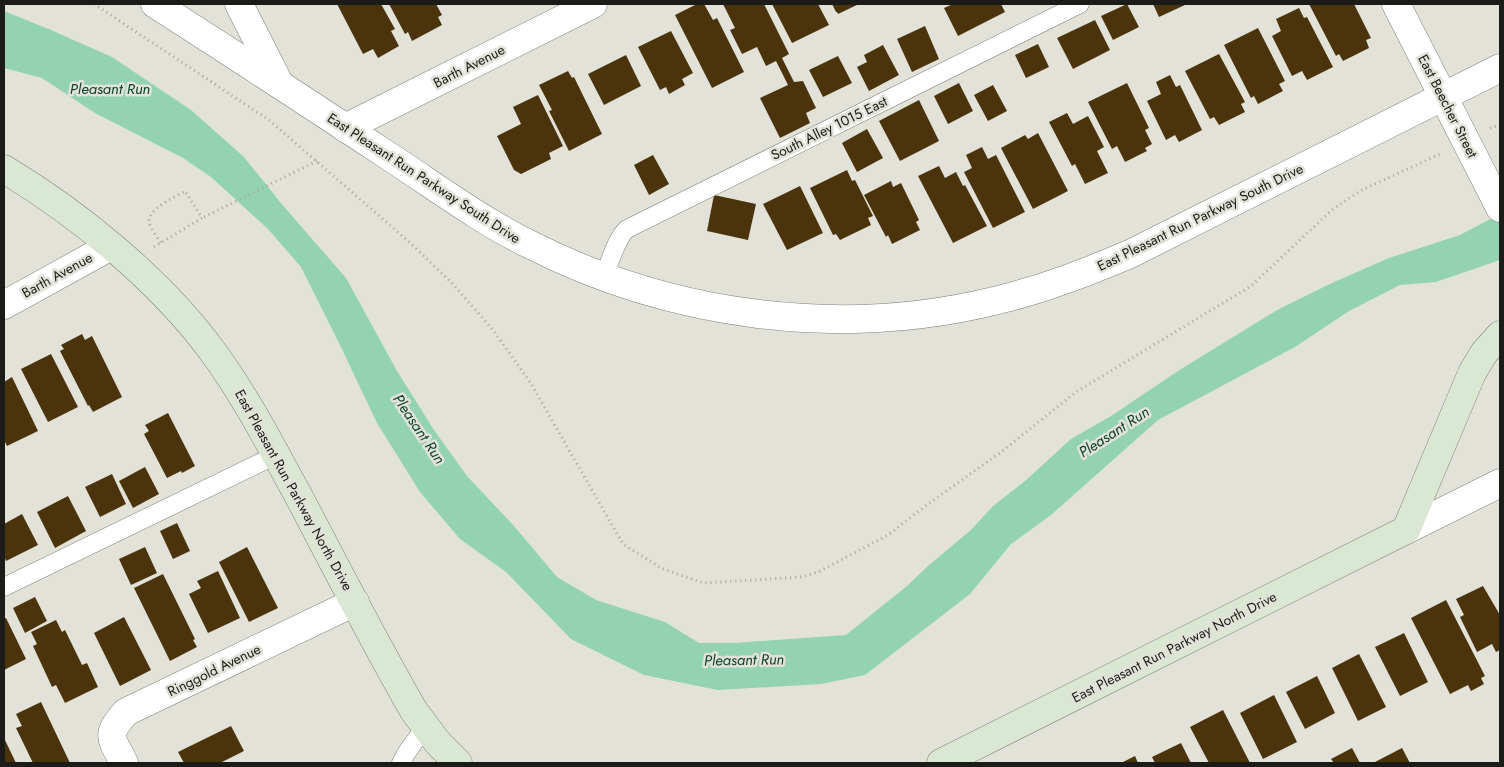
<svg xmlns="http://www.w3.org/2000/svg" width="1504" height="767" font-family="Jost,sans-serif">
	<style>
		.water { fill: #93d3b4 }
		.building { fill: #4b340b }
		.lines { fill: none; stroke-linecap: round; stroke-linejoin: round }
		.lane-casing { stroke: #808078; stroke-width: 19 }
		.street-casing { stroke: #808078; stroke-width: 29 }
		.secondary-casing { stroke: #808078; stroke-width: 29 }
		.path { stroke: #a4a49d; stroke-width: 3; stroke-dasharray: 1 4; stroke-linecap: butt }
		.lane { stroke: #fff; stroke-width: 18 }
		.street { stroke: #fff; stroke-width: 28 }
		.secondary { stroke: #dae7d2; stroke-width: 28 }
		.labels { text-anchor: middle; stroke-width: 5; stroke-linejoin: round; paint-order: stroke }
		.street-label { font-size: 14px; fill: #1b1b17; stroke: #e2e2d9 }
		.water-label { font-size: 15px; font-style: italic; fill: #0b412d; stroke: #e2e2d9 }
	</style>
	<rect width="100%" height="100%" fill="#e2e2d9"/>
	<path class="water" d="M4 11 51 30 112 57 191 110 244 157 280 202 346 278 397 371 434 430 467 476 514 526 557 577 596 600 665 622 699 643H734L846 635 907 586 929 565 971 530 993 506 1025 481 1071 439 1111 416 1181 369 1279 309 1332 283 1389 258 1460 235 1500 214V260L1436 282 1400 285 1349 311 1295 347 1158 420 1051 515 1011 544 970 594 865 675 821 684 718 690 644 675 571 639 506 572 460 539 420 492 377 423 339 343 301 267 268 229 211 177 183 158 95 113 42 78 4 68Z"/>
	<g class="building">
		<path d="M337 4H381L395 29 391 31 399 46 378 58 373 49 363 54Z"/>
		<path d="M389 4H436L442 15 438 17 442 25 412 41 408 32 405 34Z"/>
		<path d="M697 4H704L713 20 717 18 744 72 712 88 675 15Z"/>
		<path d="M723 4H764L789 54 782 58 794 82 803 81 816 108 806 113 810 123 780 138 760 98 788 85 776 61 766 66 757 47 742 54 730 30 735 28Z"/>
		<path d="M772 4H818L829 25 792 43Z"/>
		<path d="M832 4H859L838 14 837 12H836Z"/>
		<path d="M953 4H1001L1005 12 958 36 944 8Z"/>
		<path d="M1127 4 1139 27 1113 40 1101 16Z"/>
		<path d="M1153 4H1187L1159 17Z"/>
		<path d="M1309 4H1354L1371 38 1366 40 1369 48 1343 61 1339 54 1336 56Z"/>
		<path d="M1299 8 1304 18 1307 17 1333 67 1307 80 1302 71 1292 76 1272 36 1281 31 1276 19Z"/>
		<path d="M1095 20 1110 50 1073 69 1057 38Z"/>
		<path d="M925 26 939 59 912 72 897 39Z"/>
		<path d="M1258 28 1285 81 1279 84 1283 91 1258 104 1254 96 1251 98 1224 45Z"/>
		<path d="M671 31 693 73 682 79 685 85 669 94 666 87 660 90 638 47Z"/>
		<path d="M1038 44 1049 67 1026 78 1015 55Z"/>
		<path d="M883 45 899 75 869 91 857 67 867 62 864 55Z"/>
		<path d="M1219 54 1245 102 1241 104 1245 112 1219 125 1214 117 1210 119 1185 71Z"/>
		<path d="M626 55 641 86 604 105 588 74Z"/>
		<path d="M838 56 852 83 823 97 809 70Z"/>
		<path d="M568 71 572 78 574 77 602 134 569 151 549 111 552 110 539 85Z"/>
		<path d="M1170 75 1176 87 1180 85 1202 130 1179 142 1175 135 1166 140 1147 101 1161 94 1156 82Z"/>
		<path d="M959 83 973 111 948 124 934 96Z"/>
		<path d="M1127 83 1149 128 1145 130 1152 144 1145 148 1147 151 1125 162 1117 146 1112 149 1088 102Z"/>
		<path d="M993 85 1007 111 988 121 974 95Z"/>
		<path d="M538 95 563 146 549 153 551 159 521 174 514 170 497 136 521 124 513 107Z"/>
		<path d="M919 100 939 141 900 161 879 121Z"/>
		<path d="M1067 113 1073 124 1088 116 1104 147 1097 151 1108 173 1085 184 1075 164 1072 166 1049 122Z"/>
		<path d="M867 129 883 158 857 172 842 143Z"/>
		<path d="M1038 133 1068 191 1033 209 1001 148 1025 135 1028 139Z"/>
		<path d="M982 147 988 159 996 155 1025 212 993 228 964 172 972 168 966 155Z"/>
		<path d="M653 155 669 184 649 195 634 165Z"/>
		<path d="M939 166 945 178 956 172 963 186 965 185 987 226 953 243 918 176Z"/>
		<path d="M847 170 852 181 855 180 873 216 868 218 871 225 840 240 836 234 833 235 810 188Z"/>
		<path d="M891 181 893 187 901 183 919 220 916 222 920 230 892 244 888 235 886 237 864 195Z"/>
		<path d="M800 186 823 233 787 250 763 204Z"/>
		<path d="M714 195 756 204 748 240 707 231Z"/>
		<path d="M82 334 85 340 92 336 122 397 93 412 89 405 88 406 60 351 64 349 61 345Z"/>
		<path d="M51 354 78 407 48 422 21 369Z"/>
		<path d="M12 377 38 431 7 446 4 440V382Z"/>
		<path d="M168 413 195 466 182 473 181 471 167 478 144 434 149 431 145 425Z"/>
		<path d="M145 467 159 494 133 508 119 481Z"/>
		<path d="M112 474 126 504 100 517 85 487Z"/>
		<path d="M68 496 86 531 55 548 37 512Z"/>
		<path d="M22 514 38 545 6 561 4 556V524Z"/>
		<path d="M177 523 190 551 173 559 160 531Z"/>
		<path d="M145 547 157 573 131 585 119 559Z"/>
		<path d="M247 547 278 608 249 622 219 562Z"/>
		<path d="M218 571 240 618 208 633 189 594 201 588 197 581Z"/>
		<path d="M163 574 195 639 193 640 197 647 170 661 134 588Z"/>
		<path d="M1483 586 1500 615V650L1496 652 1492 644 1477 652 1460 617 1464 615 1456 599Z"/>
		<path d="M35 597 47 621 25 633 13 608Z"/>
		<path d="M1446 600 1485 676 1481 678 1484 684 1471 691 1468 685 1450 694 1411 618Z"/>
		<path d="M124 617 151 670 120 686 94 633Z"/>
		<path d="M6 618 26 659 4 670V619Z"/>
		<path d="M56 620 62 632 65 630 82 665 87 663 98 687 65 703 56 685 52 687 33 646 37 644 31 632Z"/>
		<path d="M1404 633 1428 682 1400 696 1375 647Z"/>
		<path d="M1359 654 1386 707 1358 721 1332 668Z"/>
		<path d="M1317 676 1335 713 1305 729 1286 692Z"/>
		<path d="M1274 695 1297 742 1263 759 1240 713Z"/>
		<path d="M41 702 70 763H33L16 728 22 726 16 714Z"/>
		<path d="M1223 710 1250 763H1209L1190 727Z"/>
		<path d="M231 726 244 751 220 763H184L178 752Z"/>
		<path d="M4 738 16 763H4Z"/>
		<path d="M1181 743 1191 763H1155L1152 757Z"/>
		<path d="M1352 748 1360 763H1334L1331 759Z"/>
		<path d="M1402 748 1410 763H1375V762Z"/>
		<path d="M1135 756 1138 763H1121Z"/>
	</g>
	<g class="lines">
		<defs>
			<g id="lane">
				<path d="M604 277C609 264 617 237 627 229L1080 4"/>
				<path d="M4 587 276 455"/>
				<path d="M401 763 407 752 425 727"/>
			</g>
			<g id="street">
				<path d="M155 4C232 53 308 103 384 153 432 184 478 219 529 244 672 317 842 339 998 300 1044 289 1087 272 1130 254L1500 68"/>
				<path d="M239 4 279 83"/>
				<path d="M1396 4 1500 208"/>
				<path d="M345 128 593 4"/>
				<path d="M4 305 111 246"/>
				<path d="M1406 530 1500 483"/>
				<path d="M124 763C111 737 105 736 126 712L355 602"/>
			</g>
			<g id="secondary">
				<path d="M4 169C80 215 160 280 213 352 246 397 271 446 298 495 336 567 373 640 414 711L438 743 458 763"/>
				<path d="M941 763 1406 530 1472 373 1484 353 1500 335"/>
			</g>
		</defs>
		<use href="#lane" class="lane-casing"/>
		<use href="#street" class="street-casing"/>
		<use href="#secondary" class="secondary-casing"/>
		<g class="path">
			<path d="M94 4 269 120 407 240 451 282 493 330 530 382 623 544 661 568 703 583 802 577 820 571 888 535 924 507 1001 452 1076 392 1251 286 1333 209 1360 191 1440 154"/>
			<path d="M1490 128 1500 125"/>
			<path d="M204 217 317 161"/>
			<path d="M154 247 202 218 185 191C176 197 148 208 149 222 150 228 157 237 161 243"/>
		</g>
		<use href="#lane" class="lane"/>
		<use href="#street" class="street"/>
		<use href="#secondary" class="secondary"/>
	</g>
	<g class="labels">
		<g class="street-label">
			<text transform="translate(469 66) rotate(-27)" y="5">Barth Avenue</text>
			<text transform="translate(1448 106) rotate(63)" y="5">East Beecher Street</text>
			<text transform="translate(829 128) rotate(-26)" y="5">South Alley 1015 East</text>
			<text transform="translate(424 178) rotate(33)" y="5">East Pleasant Run Parkway South Drive</text>
			<text transform="translate(1200 217) rotate(-26)" y="5">East Pleasant Run Parkway South Drive</text>
			<text transform="translate(57 275) rotate(-29)" y="5">Barth Avenue</text>
			<text transform="translate(294 490) rotate(61)" y="5">East Pleasant Run Parkway North Drive</text>
			<text transform="translate(1174 647) rotate(-27)" y="5">East Pleasant Run Parkway North Drive</text>
			<text transform="translate(214 670) rotate(-26)" y="5">Ringgold Avenue</text>
		</g>
		<g class="water-label">
			<text x="110" y="94">Pleasant Run</text>
			<text transform="translate(419 429) rotate(56)" y="5">Pleasant Run</text>
			<text transform="translate(1114 432) rotate(-33)" y="5">Pleasant Run</text>
			<text transform="translate(744 660) rotate(-1)" y="5">Pleasant Run</text>
		</g>
	</g>
	<rect width="1504" height="767" fill="none" stroke="#1b1b17" stroke-width="10"/>
</svg>
